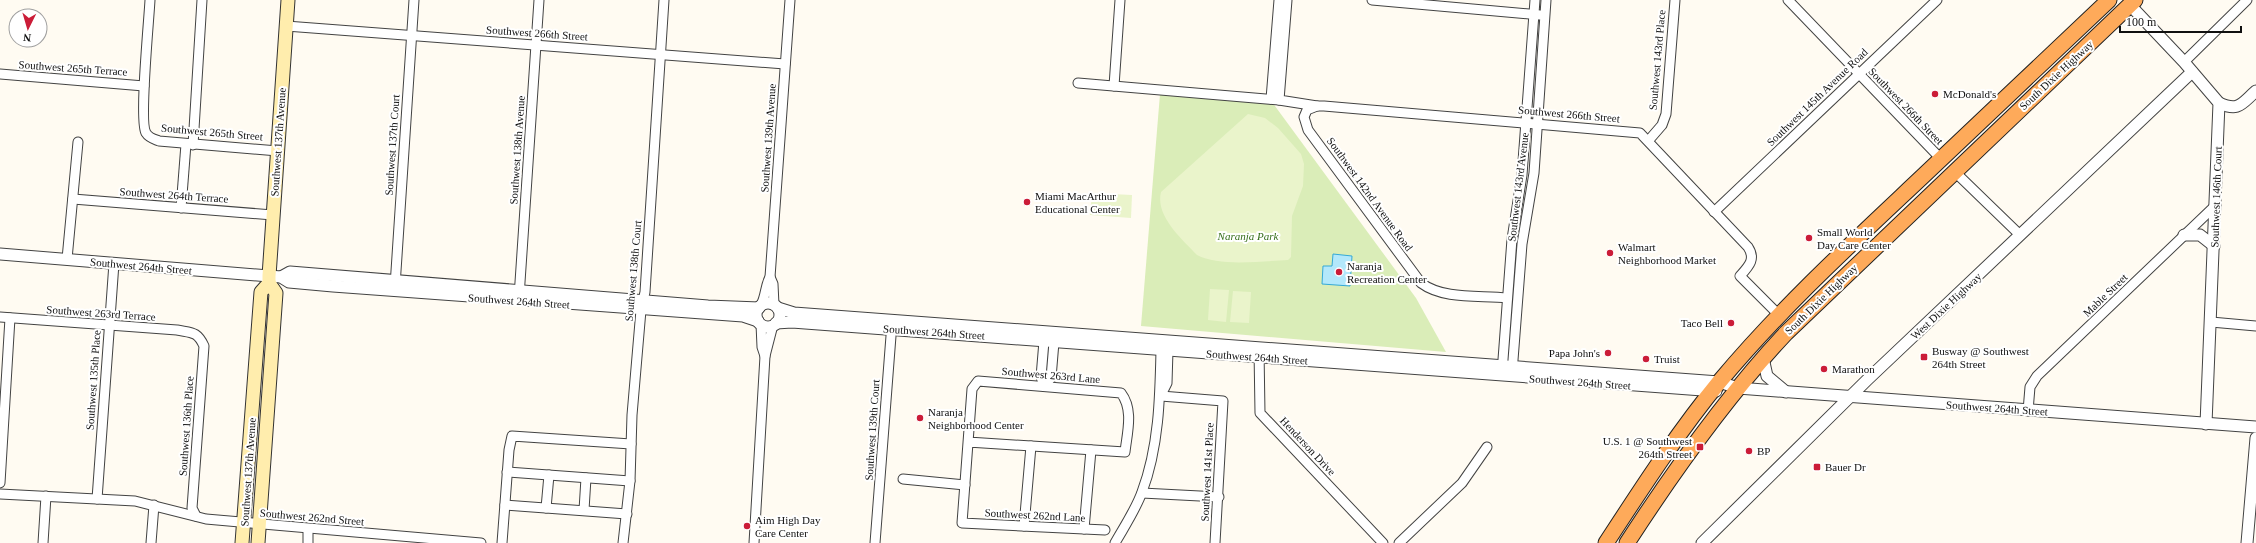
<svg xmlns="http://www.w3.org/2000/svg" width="2256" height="543" font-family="'Times New Roman',serif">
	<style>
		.green { fill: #daedb8 }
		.pitch { fill: #eaf4cb }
		.water { fill: #b3e8fb; stroke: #34a9d7 }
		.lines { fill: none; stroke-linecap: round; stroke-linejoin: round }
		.minor-casing { stroke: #434343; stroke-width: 11 }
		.tertiary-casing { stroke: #434343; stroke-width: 13 }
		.secondary-casing { stroke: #323232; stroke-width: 15 }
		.trunk-casing { stroke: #212121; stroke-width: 17 }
		.minor { stroke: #fff; stroke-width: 9 }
		.tertiary { stroke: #fff; stroke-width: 11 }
		.secondary { stroke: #ffedad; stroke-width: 13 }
		.trunk { stroke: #feaa5a; stroke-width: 15 }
		.poi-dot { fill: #cb1c38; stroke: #fff; stroke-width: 1.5 }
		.labels { text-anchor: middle; stroke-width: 4; stroke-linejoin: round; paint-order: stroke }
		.street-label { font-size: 11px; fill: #101010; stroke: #fff }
		.poi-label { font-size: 11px; fill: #101010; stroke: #fff; text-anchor: start }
		.park-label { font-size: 11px; font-style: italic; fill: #356e1a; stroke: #fff }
	</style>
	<rect width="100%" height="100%" fill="#fffbf2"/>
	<path class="green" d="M1160 94 1272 102 1416 298 1446 352 1141 326Z"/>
	<g class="pitch">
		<path d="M1248 114 1265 118 1278 128 1301 154 1304 164 1303 186 1292 216 1291 257 1288 260C1262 261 1219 267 1197 255 1182 239 1155 216 1161 192Z"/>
		<path d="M1092 193 1132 195 1131 218 1090 215Z"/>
		<path d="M1210 289 1229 290 1226 322 1208 320Z"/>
		<path d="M1233 291 1251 292 1249 323 1230 322Z"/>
	</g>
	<path class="water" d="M1333 254 1352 256 1350 286 1322 284 1323 266H1332Z"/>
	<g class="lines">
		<defs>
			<g id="minor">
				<path d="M150 0C149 20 139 122 146 133 149 138 154 139 159 141L278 151"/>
				<path d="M1287 0 1279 100 1317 106"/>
				<path d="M1372 0 1540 15"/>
				<path d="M1788 0 1941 159"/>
				<path d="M286 26 785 64"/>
				<path d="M2184 62 2247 0"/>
				<path d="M0 74 144 86"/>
				<path d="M1078 83 1279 100"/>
				<path d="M1114 86 1120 0"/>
				<path d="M1271 99 1279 0"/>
				<path d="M1649 140 1662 125 1666 114 1675 0"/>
				<path d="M193 145 202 0"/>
				<path d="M1955 172 2020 235"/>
				<path d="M73 199 273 215"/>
				<path d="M181 208 186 144"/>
				<path d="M1714 212 1937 0"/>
				<path d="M67 259 78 142"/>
				<path d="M770 277 773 284 774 305"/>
				<path d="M395 286 414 0"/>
				<path d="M519 297 539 0"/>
				<path d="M1507 298C1480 295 1444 300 1421 283L1308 130 1304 117 1307 110 1317 106H1324L1640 133 1748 247C1756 259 1749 266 1740 276L1779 315"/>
				<path d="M761 305C766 296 765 286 770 277L790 0"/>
				<path d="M0 317 177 330C192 333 197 331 204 346L192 508 196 516"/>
				<path d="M2211 322 2256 326"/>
				<path d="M761 324 762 347 765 356"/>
				<path d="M1259 350 1260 413 1383 543"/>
				<path d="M1502 373 1512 239 1522 175 1535 0"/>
				<path d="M1512 373 1522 244 1534 173 1546 0"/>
				<path d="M1044 386 1051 378 1054 342"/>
				<path d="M1044 386 1041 377 1044 341"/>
				<path d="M1162 393 1167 383 1168 350"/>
				<path d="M1161 396 1223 401 1215 543"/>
				<path d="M2028 411 2030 387 2037 376 2216 205"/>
				<path d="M968 442 1125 452C1127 433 1134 410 1121 393L978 381 972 389 962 523 1105 530"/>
				<path d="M507 472 630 481"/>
				<path d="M903 479 965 485"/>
				<path d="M0 483 10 318"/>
				<path d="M1142 493 1219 497"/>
				<path d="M0 494 135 501 206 519 481 543"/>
				<path d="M97 499 114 263"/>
				<path d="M505 505 627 514"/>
				<path d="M546 508 549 475"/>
				<path d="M584 510 586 478"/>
				<path d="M1024 526 1031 446"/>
				<path d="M1084 529 1091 450"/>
				<path d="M43 543 46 496"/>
				<path d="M151 543 154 505"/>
				<path d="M308 543V529"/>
				<path d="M502 543 509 450 512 436 631 444"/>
				<path d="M623 543 630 481 632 415 641 310 645 292 664 0"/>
				<path d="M754 543 765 356 773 325"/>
				<path d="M875 543 892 323"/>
				<path d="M1115 543C1124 527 1136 509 1142 492 1159 447 1160 397 1161 350"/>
				<path d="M1399 543 1462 483 1487 447"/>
			</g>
			<g id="tertiary">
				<path d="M2130 5 2184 62 2219 103 2206 424"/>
				<path d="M2219 103C2239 112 2241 104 2256 91"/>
				<path d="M2184 235H2200L2214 246"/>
				<path d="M0 254 269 276 281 277 289 282 333 286 743 316 758 321"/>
				<path d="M281 277 290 272 708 306 759 308"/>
				<circle cx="768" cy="315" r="12"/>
				<path d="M778 308 794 313 1719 382 1738 388 2256 427"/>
				<path d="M776 323 792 322 1716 391"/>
				<path d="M1763 358 1767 376 1786 392"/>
				<path d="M1702 543 1867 380 2192 72"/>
				<path d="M2247 543 2256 438"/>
			</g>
			<g id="secondary">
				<path d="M242 543 261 292 269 283V276L288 0"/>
				<path d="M258 543 276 293 269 283"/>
			</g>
			<g id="trunk">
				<path d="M1606 543C1642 488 1678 432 1720 381 1781 308 1852 243 1922 177 1984 118 2047 59 2109 0"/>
				<path d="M1627 543C1675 469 1726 397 1786 333L2135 0"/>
			</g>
		</defs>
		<use href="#minor" class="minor-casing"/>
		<use href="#tertiary" class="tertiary-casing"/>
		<use href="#secondary" class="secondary-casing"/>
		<use href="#trunk" class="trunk-casing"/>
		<use href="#minor" class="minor"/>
		<use href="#tertiary" class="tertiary"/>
		<use href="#secondary" class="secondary"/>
		<use href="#trunk" class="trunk"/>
	</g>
	<g class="poi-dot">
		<circle cx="1935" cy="94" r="4"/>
		<circle cx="1027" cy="202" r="4"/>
		<circle cx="1809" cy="238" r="4"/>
		<circle cx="1610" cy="253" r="4"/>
		<circle cx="1339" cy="272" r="4"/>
		<circle cx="1731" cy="323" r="4"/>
		<circle cx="1608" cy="353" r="4"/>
		<rect x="1920" y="353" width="8" height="8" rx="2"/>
		<circle cx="1646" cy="359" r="4"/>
		<circle cx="1824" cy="369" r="4"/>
		<circle cx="920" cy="418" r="4"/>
		<rect x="1696" y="443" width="8" height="8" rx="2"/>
		<circle cx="1749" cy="451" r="4"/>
		<rect x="1813" y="463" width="8" height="8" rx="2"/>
		<circle cx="747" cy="526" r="4"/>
	</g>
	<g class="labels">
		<g class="street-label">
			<text transform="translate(537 33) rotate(4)" y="4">Southwest 266th Street</text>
			<text transform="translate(1657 60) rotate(-85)" y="4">Southwest 143rd Place</text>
			<text transform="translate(73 68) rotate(4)" y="4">Southwest 265th Terrace</text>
			<text transform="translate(2056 75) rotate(-43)" y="4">South Dixie Highway</text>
			<text transform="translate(1817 97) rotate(-44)" y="4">Southwest 145th Avenue Road</text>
			<text transform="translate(1906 106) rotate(46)" y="4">Southwest 266th Street</text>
			<text transform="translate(1569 114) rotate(5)" y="4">Southwest 266th Street</text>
			<text transform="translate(212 132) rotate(5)" y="4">Southwest 265th Street</text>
			<text transform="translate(768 138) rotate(-86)" y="4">Southwest 139th Avenue</text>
			<text transform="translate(278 142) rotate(-86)" y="4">Southwest 137th Avenue</text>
			<text transform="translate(392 145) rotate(-86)" y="4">Southwest 137th Court</text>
			<text transform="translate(517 150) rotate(-86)" y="4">Southwest 138th Avenue</text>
			<text transform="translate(1518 187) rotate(-83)" y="4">Southwest 143rd Avenue</text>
			<text transform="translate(1370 194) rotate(54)" y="4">Southwest 142nd Avenue Road</text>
			<text transform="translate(174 195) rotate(4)" y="4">Southwest 264th Terrace</text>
			<text transform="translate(2216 197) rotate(-88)" y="4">Southwest 146th Court</text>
			<text transform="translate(141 266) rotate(5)" y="4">Southwest 264th Street</text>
			<text transform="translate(633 271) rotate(-85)" y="4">Southwest 138th Court</text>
			<text transform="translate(2105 295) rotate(-44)" y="4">Mable Street</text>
			<text transform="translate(1821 299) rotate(-44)" y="4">South Dixie Highway</text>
			<text transform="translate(519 301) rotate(4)" y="4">Southwest 264th Street</text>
			<text transform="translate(1946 306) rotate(-43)" y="4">West Dixie Highway</text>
			<text transform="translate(101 313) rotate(4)" y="4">Southwest 263rd Terrace</text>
			<text transform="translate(934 332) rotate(4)" y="4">Southwest 264th Street</text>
			<text transform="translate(1257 357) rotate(4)" y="4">Southwest 264th Street</text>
			<text transform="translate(1051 375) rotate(5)" y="4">Southwest 263rd Lane</text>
			<text transform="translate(93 380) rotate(-86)" y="4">Southwest 135th Place</text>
			<text transform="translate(1580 382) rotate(4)" y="4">Southwest 264th Street</text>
			<text transform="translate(1997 408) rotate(4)" y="4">Southwest 264th Street</text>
			<text transform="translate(186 426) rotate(-86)" y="4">Southwest 136th Place</text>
			<text transform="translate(872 430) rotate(-86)" y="4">Southwest 139th Court</text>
			<text transform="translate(1308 446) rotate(47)" y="4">Henderson Drive</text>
			<text transform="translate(248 472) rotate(-86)" y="4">Southwest 137th Avenue</text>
			<text transform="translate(1207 472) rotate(-87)" y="4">Southwest 141st Place</text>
			<text transform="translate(1035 515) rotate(3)" y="4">Southwest 262nd Lane</text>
			<text transform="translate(312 517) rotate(5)" y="4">Southwest 262nd Street</text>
		</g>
		<g class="poi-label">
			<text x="1943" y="98">McDonald's</text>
			<text x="1035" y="200">Miami MacArthur<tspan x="1035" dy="13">Educational Center</tspan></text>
			<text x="1817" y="236">Small World<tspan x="1817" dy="13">Day Care Center</tspan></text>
			<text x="1618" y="251">Walmart<tspan x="1618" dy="13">Neighborhood Market</tspan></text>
			<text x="1347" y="270">Naranja<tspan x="1347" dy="13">Recreation Center</tspan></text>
			<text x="1723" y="327" text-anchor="end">Taco Bell</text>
			<text x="1932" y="355">Busway @ Southwest<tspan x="1932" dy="13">264th Street</tspan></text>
			<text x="1600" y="357" text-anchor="end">Papa John's</text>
			<text x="1654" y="363">Truist</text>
			<text x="1832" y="373">Marathon</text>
			<text x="928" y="416">Naranja<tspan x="928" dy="13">Neighborhood Center</tspan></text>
			<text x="1692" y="445" text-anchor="end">U.S. 1 @ Southwest<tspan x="1692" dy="13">264th Street</tspan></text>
			<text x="1757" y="455">BP</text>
			<text x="1825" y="471">Bauer Dr</text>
			<text x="755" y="524">Aim High Day<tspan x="755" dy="13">Care Center</tspan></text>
		</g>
		<g class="park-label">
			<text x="1248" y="240">Naranja Park</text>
		</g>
	</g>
	<g transform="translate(28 28) rotate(185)"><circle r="19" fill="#ffffff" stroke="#9f9f9f"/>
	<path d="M0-3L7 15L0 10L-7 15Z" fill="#cb1c38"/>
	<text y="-6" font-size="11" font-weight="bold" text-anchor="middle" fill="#101010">N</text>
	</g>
	<path d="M2120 26v6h121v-6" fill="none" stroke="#101010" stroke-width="2"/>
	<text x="2126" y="26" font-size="12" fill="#101010" stroke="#ffffff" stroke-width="3" paint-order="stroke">100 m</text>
</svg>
